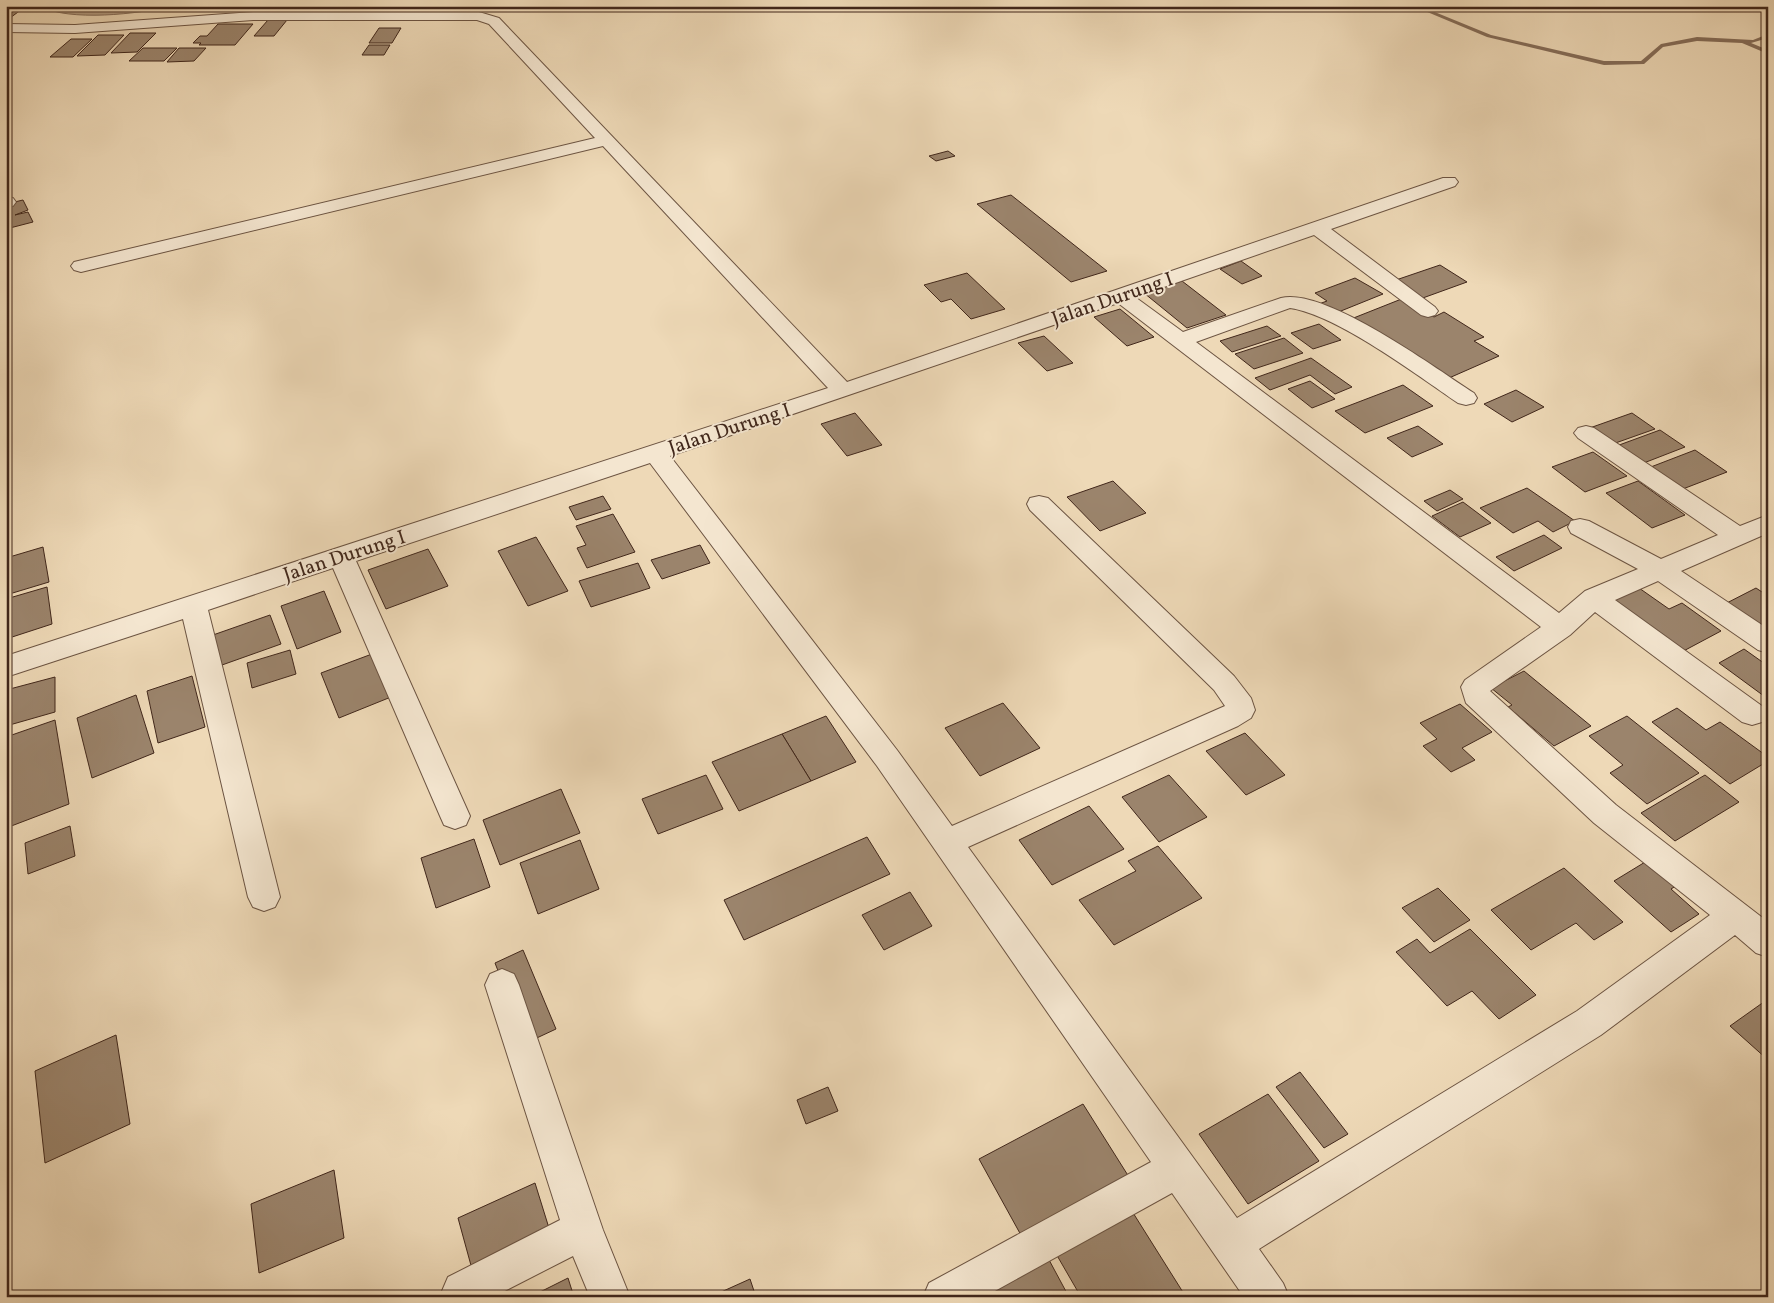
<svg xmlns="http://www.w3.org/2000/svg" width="1774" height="1303" font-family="Vollkorn,serif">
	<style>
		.water { fill: #b39c82; stroke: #856d59 }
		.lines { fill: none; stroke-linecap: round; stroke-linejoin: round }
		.shore { stroke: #7a624e; stroke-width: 1 }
		.stream { fill: #856d59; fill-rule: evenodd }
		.building { fill: #9b846c; stroke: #41271b }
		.minor-casing { stroke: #6c5442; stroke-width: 2 }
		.minor { fill: #f4e6d0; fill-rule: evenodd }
		.labels { text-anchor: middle; stroke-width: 4; stroke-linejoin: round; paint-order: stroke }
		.street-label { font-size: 20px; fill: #41271b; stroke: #f4e6d0 }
	</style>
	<rect width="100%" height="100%" fill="#eed9b7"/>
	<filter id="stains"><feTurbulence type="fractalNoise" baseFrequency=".004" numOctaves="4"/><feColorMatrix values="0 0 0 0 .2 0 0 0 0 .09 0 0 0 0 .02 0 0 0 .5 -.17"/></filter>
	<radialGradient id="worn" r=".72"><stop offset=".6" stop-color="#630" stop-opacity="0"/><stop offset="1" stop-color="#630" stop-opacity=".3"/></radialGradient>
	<path class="water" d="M40 6H171C139 14 69 22 40 6Z"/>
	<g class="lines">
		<path class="shore" d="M56 6 93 10 144 6"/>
		<path class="stream" d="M1413 6H1420L1491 35 1604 61H1641L1661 44 1697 37 1753 40 1768 34V38L1751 43 1768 50V54L1742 43 1697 41 1663 47 1644 64 1604 65 1487 37Z"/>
	</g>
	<g class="building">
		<path d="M6 9H22L6 21Z"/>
		<path d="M268 20H287L274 36H254Z"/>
		<path d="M218 24H253L235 45H199L201 43H193L200 36H207Z"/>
		<path d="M379 28H401L392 43H369Z"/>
		<path d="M130 33H156L137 52 111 53Z"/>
		<path d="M98 35H124L105 55 77 56Z"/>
		<path d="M71 39H92L73 57H50Z"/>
		<path d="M369 45H390L384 55H362Z"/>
		<path d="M143 48H177L164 61H129Z"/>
		<path d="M179 48H206L194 61 167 62Z"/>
		<path d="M948 151 955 156 936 161 929 156Z"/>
		<path d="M1011 195 1107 271 1071 282 977 204Z"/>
		<path d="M23 200 28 210 15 215 28 212 33 222 6 229V204Z"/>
		<path d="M1241 261 1262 276 1242 284 1220 269Z"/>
		<path d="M1440 265 1467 282 1420 299 1393 281Z"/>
		<path d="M967 273 1005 309 971 319 951 299 941 302 924 285Z"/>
		<path d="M1355 278 1383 294 1331 315 1316 305 1327 301 1315 293Z"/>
		<path d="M1182 281 1226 315 1187 328 1144 293Z"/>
		<path d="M1404 298 1434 317 1444 312 1484 337 1474 341 1499 356 1449 378 1346 321Z"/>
		<path d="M1120 309 1154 337 1127 346 1094 317Z"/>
		<path d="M1319 324 1341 340 1313 349 1291 333Z"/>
		<path d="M1267 326 1281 336 1232 352 1220 341Z"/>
		<path d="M1044 336 1073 363 1047 371 1018 343Z"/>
		<path d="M1284 338 1303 353 1254 369 1235 354Z"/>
		<path d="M1311 358 1352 387 1335 394 1310 375 1270 390 1255 378Z"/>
		<path d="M1310 381 1335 399 1312 408 1288 389Z"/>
		<path d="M1403 385 1433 406 1365 433 1335 411Z"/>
		<path d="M1516 390 1544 407 1512 422 1484 404Z"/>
		<path d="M855 413 882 445 847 456 821 424Z"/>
		<path d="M1632 413 1655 429 1607 446 1584 430Z"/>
		<path d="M1418 426 1443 444 1412 457 1387 438Z"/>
		<path d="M1660 430 1685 447 1636 466 1611 448Z"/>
		<path d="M1695 450 1727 472 1675 492 1643 470Z"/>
		<path d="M1593 452 1627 476 1585 492 1552 467Z"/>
		<path d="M1113 481 1146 513 1100 531 1067 497Z"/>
		<path d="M1638 481 1685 515 1652 528 1606 493Z"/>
		<path d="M1527 488 1575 521 1553 532 1538 521 1513 533 1480 508Z"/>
		<path d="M1450 490 1463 499 1437 511 1424 501Z"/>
		<path d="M603 496 611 509 576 520 569 507Z"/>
		<path d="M1463 502 1491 523 1460 537 1432 516Z"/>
		<path d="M613 514 635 552 587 568 577 548 586 545 576 526Z"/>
		<path d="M1544 535 1562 548 1514 571 1496 557Z"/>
		<path d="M536 537 568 591 528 606 498 551Z"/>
		<path d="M700 545 710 563 662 579 651 560Z"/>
		<path d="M43 547 49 582 6 595V558Z"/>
		<path d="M428 549 448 586 386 609 368 570Z"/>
		<path d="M638 563 650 588 591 607 579 581Z"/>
		<path d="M47 587 52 624 6 639V599Z"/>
		<path d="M1639 588 1669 609 1682 603 1721 631 1676 655 1608 603Z"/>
		<path d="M1756 588 1768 596V637L1719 607Z"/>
		<path d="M324 591 341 632 297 649 281 606Z"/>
		<path d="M270 615 281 644 222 665 213 635Z"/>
		<path d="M1744 649 1768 666V699L1719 663Z"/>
		<path d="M290 650 296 674 252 688 247 663Z"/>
		<path d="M372 654 391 697 339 718 321 673Z"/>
		<path d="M1524 671 1591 726 1554 746 1508 707 1512 705 1491 688Z"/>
		<path d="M192 676 205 727 158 743 147 691Z"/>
		<path d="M55 677V712L6 726V690Z"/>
		<path d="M136 695 154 753 92 778 77 718Z"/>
		<path d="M1003 703 1040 748 980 776 945 728Z"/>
		<path d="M1460 704 1492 732 1462 748 1475 760 1451 772 1423 746 1437 739 1420 723Z"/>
		<path d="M1677 708 1706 730 1720 722 1768 757V761L1730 784 1652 722Z"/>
		<path d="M826 716 856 762 811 781 782 734Z"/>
		<path d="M1627 716 1699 773 1647 804 1610 773 1623 765 1589 736Z"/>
		<path d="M55 720 69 804 6 828V737Z"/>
		<path d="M1245 733 1285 775 1246 795 1206 751Z"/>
		<path d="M782 734 811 781 739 811 712 762Z"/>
		<path d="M706 775 723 809 658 834 642 799Z"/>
		<path d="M1169 775 1207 817 1159 842 1122 797Z"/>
		<path d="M1705 775 1739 802 1675 841 1641 813Z"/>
		<path d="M561 789 580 833 500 865 483 820Z"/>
		<path d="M1089 806 1124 849 1052 885 1019 840Z"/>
		<path d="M70 826 75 856 28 874 25 843Z"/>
		<path d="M867 837 890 874 744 940 724 900Z"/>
		<path d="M474 839 490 887 436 908 421 858Z"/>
		<path d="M580 840 599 889 538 914 520 863Z"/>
		<path d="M1158 846 1202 898 1114 945 1079 900 1136 871 1128 861Z"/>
		<path d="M1655 856 1684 881 1671 889 1699 914 1671 932 1614 881Z"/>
		<path d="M1564 868 1623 922 1594 940 1576 923 1531 950 1491 910Z"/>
		<path d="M1438 888 1470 920 1434 942 1402 908Z"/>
		<path d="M910 892 932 926 884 950 862 915Z"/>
		<path d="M1470 929 1536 995 1499 1019 1472 991 1447 1006 1396 952 1417 939 1430 953Z"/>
		<path d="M523 950 556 1029 526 1043 495 963Z"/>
		<path d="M1768 999V1060L1730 1026Z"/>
		<path d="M116 1035 130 1124 45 1163 35 1071Z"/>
		<path d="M1300 1072 1348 1134 1324 1148 1276 1087Z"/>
		<path d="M828 1087 838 1111 806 1124 797 1100Z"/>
		<path d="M1268 1094 1319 1161 1248 1204 1199 1134Z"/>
		<path d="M1083 1104 1129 1177 1022 1237 979 1159Z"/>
		<path d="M334 1170 344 1238 259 1273 251 1204Z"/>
		<path d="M535 1183 553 1241 475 1280 458 1218Z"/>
		<path d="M1130 1208 1186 1297H1081L1055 1252Z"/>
		<path d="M1048 1258 1069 1297H998L993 1286Z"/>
		<path d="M568 1278 574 1297H530Z"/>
		<path d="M750 1279 756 1297H710Z"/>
	</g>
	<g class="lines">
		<defs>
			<g id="minor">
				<path d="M465 11 479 12 499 18 847 382 1443 178H1455L1458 182 1455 186 1331 229 1435 307 1438 311 1435 315 1428 317 1421 315 1314 235 1135 297 1183 332 1281 298C1325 287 1435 368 1474 393L1477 398 1474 403 1466 405 1458 403C1417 375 1337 315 1290 308L1196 342 1559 613 1585 591 1638 569 1571 533 1568 527 1571 521 1580 519 1589 521 1661 559 1718 535 1578 438 1574 433 1578 428 1586 426 1594 428 1740 526 1768 515V533L1681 571 1768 629V653L1758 650 1658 581 1615 600 1762 706 1766 714 1762 722 1752 725 1742 722 1595 612 1570 635 1490 691 1616 805 1768 922V957L1756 953 1735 935 1601 1035 1259 1249 1283 1283 1289 1297H1244L1172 1193 984 1297H923L929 1283 1151 1162 877 766 650 463 356 561 470 816 466 825 455 829 444 825 440 816 333 568 208 610 280 897 275 907 264 911 253 907 248 897 183 619 6 677V656L828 388 603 146 81 272 74 270 71 266 74 262 595 138 489 24 477 20H253L75 33 6 32V24L75 25 253 12ZM1118 303 1541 627 1465 680 1461 687 1466 703 1594 823 1710 915 1577 1011 1237 1218 968 847 1238 726 1251 718 1255 710 1251 698 1234 676 1048 498 1039 496 1030 498 1027 504 1030 510 1214 690 1225 706 952 826 897 750 670 456Z"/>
				<path d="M6 197 13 198 16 202 13 206 6 207Z"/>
				<path d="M502 969 514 974 519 985 603 1230 630 1297H590L573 1256 493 1297H444L442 1291 448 1277 560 1220 485 985 490 974Z"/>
			</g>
		</defs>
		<use href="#minor" class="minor-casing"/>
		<use href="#minor" class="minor"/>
	</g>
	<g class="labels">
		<g class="street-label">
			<text transform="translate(1112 298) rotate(-19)" y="7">Jalan Durung I</text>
			<text transform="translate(729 428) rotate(-18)" y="7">Jalan Durung I</text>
			<text transform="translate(344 555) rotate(-18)" y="7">Jalan Durung I</text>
		</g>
	</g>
	<rect width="1774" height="1303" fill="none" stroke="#eed9b7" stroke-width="25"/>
	<rect x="8" y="8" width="1759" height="1288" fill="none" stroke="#41271b" stroke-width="2.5"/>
	<rect x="12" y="12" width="1749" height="1278" fill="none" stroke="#41271b"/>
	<rect width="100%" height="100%" filter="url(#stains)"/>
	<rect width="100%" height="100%" fill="url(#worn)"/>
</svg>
